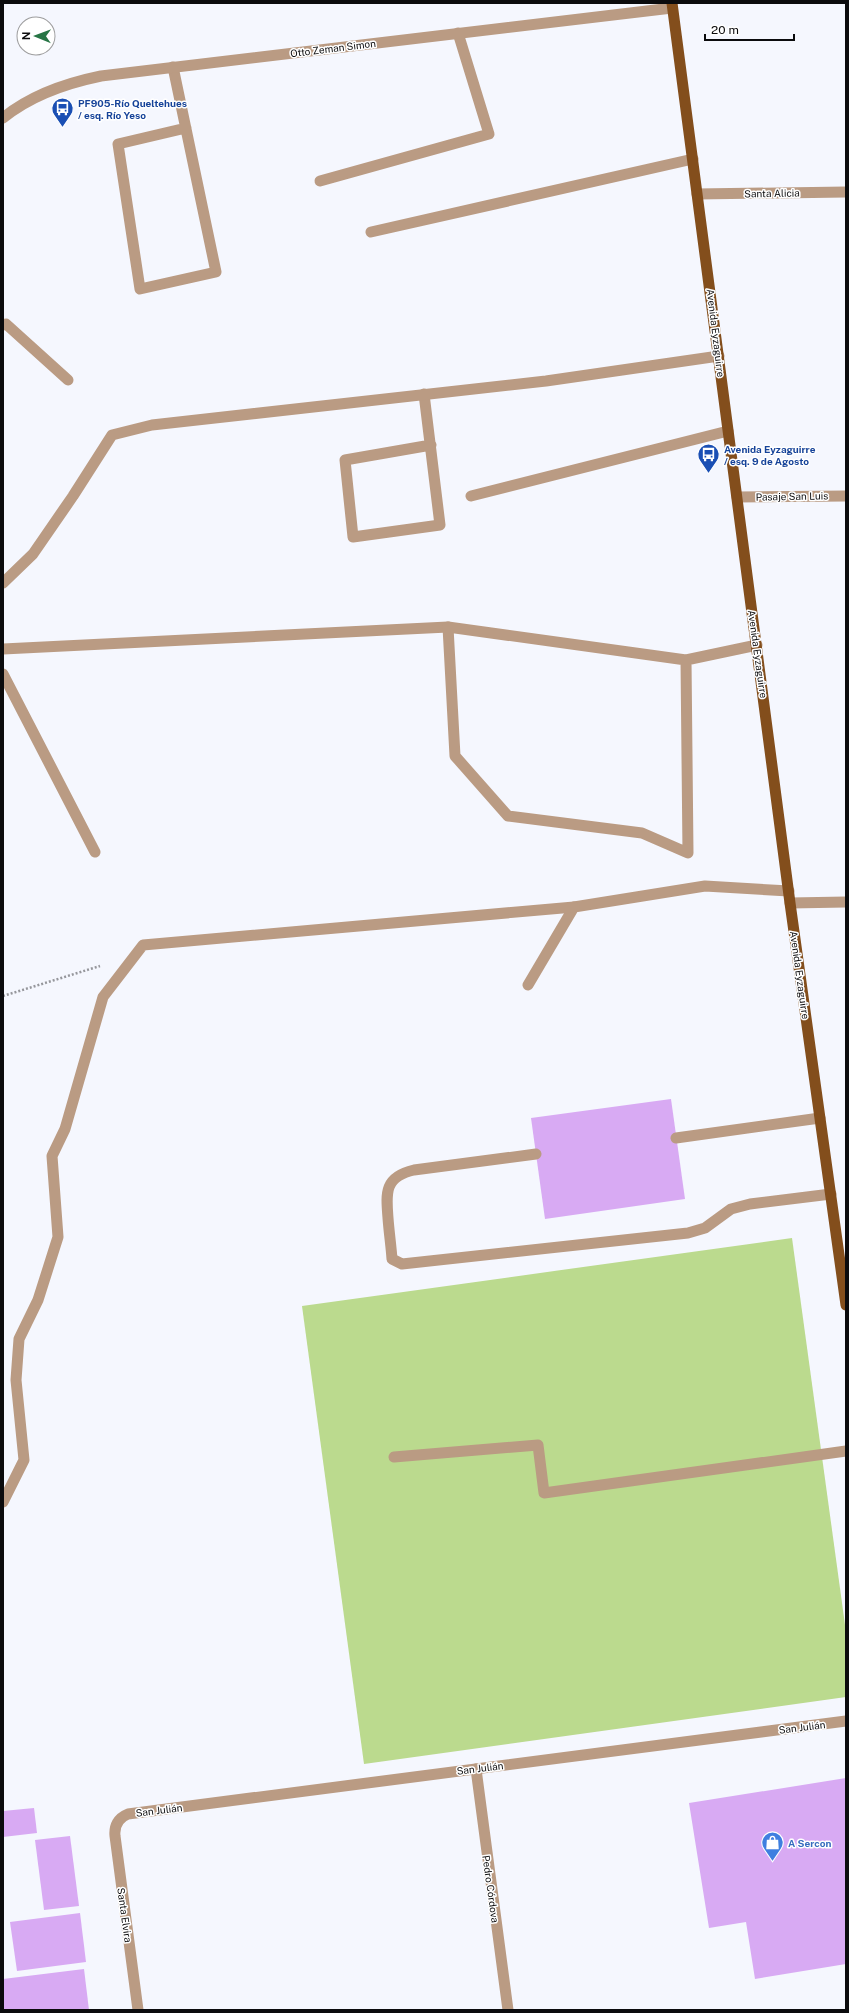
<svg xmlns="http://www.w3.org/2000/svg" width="849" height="2013" font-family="'Public Sans',sans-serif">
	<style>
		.green { fill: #bbda8e }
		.building { fill: #d8aaf3 }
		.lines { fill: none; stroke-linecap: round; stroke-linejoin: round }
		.path { stroke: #96979c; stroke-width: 2.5; stroke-dasharray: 2 2; stroke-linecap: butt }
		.service { stroke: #ba9b83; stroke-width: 11 }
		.minor { stroke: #ba9b83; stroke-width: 11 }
		.primary { stroke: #834e1c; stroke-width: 11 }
		.labels { text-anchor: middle; stroke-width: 3; stroke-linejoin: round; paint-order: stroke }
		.street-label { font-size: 10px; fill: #0b0b0d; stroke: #fff }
		.transit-label { font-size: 10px; font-weight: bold; fill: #164399; stroke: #fff; text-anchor: start }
		.shop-label { font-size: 10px; font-weight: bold; fill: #366cbe; stroke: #fff; text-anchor: start }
	</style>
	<rect width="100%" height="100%" fill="#f5f7fe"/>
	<path class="green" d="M792 1238 846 1632V1697L364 1764 302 1306Z"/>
	<g class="building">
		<path d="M671 1099 685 1199 545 1219 531 1118Z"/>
		<path d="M846 1778V1964L755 1979 746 1922 709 1928 689 1803Z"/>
		<path d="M34 1808 37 1833 3 1837V1811Z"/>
		<path d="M70 1836 79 1906 44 1910 35 1840Z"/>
		<path d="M80 1913 86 1962 17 1971 10 1922Z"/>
		<path d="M84 1969 89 2010H3V1979Z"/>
	</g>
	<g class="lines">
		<path class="path" d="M3 996 100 966"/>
		<g class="service">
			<path d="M173 67 216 272 140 289 118 144 186 128"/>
			<path d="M320 181 489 134 458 33"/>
			<path d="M371 232 693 159"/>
			<path d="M3 325 6 324 68 380"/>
			<path d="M424 394 440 525 353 537 345 460 431 445"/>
			<path d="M471 496 728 431"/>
			<path d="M3 583 33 554 73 496 112 435 152 425 546 381 719 356"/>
			<path d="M3 649 448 627"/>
			<path d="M686 660 688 853 642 833 508 816 455 756 448 627 686 660 757 645"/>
			<path d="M3 674 95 852"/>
			<path d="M528 985 574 907 705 886 789 891"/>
			<path d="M676 1138 820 1118"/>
			<path d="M536 1154 414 1170C384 1177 386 1193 388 1218 389 1232 391 1245 392 1259L402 1264 688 1233 705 1228 731 1209 750 1204 831 1194"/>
			<path d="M394 1457 538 1445 544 1493 846 1451"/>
			<path d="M3 1502 24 1460 16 1380 19 1339 38 1300 58 1237 52 1156 65 1129 103 997 143 945 574 907"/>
		</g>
		<g class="minor">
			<path d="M3 118C31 95 67 83 101 76L672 8"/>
			<path d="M697 194 846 192"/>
			<path d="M737 497 846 496"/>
			<path d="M790 903 846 902"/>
			<path d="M476 1769 508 2010"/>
			<path d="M138 2010 115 1836C114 1826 118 1818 128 1814L846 1721"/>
		</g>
		<path class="primary" d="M672 3 790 903 846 1305"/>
	</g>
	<defs>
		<symbol id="bus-pin" viewBox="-11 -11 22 30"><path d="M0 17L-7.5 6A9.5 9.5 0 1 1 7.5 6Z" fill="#1a4fb4" stroke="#fff"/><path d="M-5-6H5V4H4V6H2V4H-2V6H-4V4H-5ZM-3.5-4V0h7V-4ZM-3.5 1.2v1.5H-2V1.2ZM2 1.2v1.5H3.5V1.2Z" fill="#fff"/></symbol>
		<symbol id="shop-pin" viewBox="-11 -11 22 30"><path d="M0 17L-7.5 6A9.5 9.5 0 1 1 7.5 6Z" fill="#3f7fe0" stroke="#fff"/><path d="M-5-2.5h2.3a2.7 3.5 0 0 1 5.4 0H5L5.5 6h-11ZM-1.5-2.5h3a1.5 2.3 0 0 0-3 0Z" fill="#fff"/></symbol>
	</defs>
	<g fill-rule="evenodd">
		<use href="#bus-pin" x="50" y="96" width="25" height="34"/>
		<use href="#bus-pin" x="696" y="442" width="25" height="34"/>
		<use href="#shop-pin" x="760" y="1830" width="25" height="34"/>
	</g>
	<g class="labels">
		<g class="street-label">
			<text transform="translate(333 48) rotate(-7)" y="4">Otto Zeman Simon</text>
			<text transform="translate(772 193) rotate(-1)" y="4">Santa Alicia</text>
			<text transform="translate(716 333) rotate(83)" y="4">Avenida Eyzaguirre</text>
			<text transform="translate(792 496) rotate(-1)" y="4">Pasaje San Luis</text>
			<text transform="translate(758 654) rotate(82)" y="4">Avenida Eyzaguirre</text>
			<text transform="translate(800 975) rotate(82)" y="4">Avenida Eyzaguirre</text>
			<text transform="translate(802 1727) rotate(-7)" y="4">San Julián</text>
			<text transform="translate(480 1768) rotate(-7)" y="4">San Julián</text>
			<text transform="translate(159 1810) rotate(-7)" y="4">San Julián</text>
			<text transform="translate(491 1889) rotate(82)" y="4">Pedro Córdova</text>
			<text transform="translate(125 1915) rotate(82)" y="4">Santa Elvira</text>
		</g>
		<g class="transit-label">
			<text x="78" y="107">PF905-Río Queltehues<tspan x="78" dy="12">/ esq. Río Yeso</tspan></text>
			<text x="724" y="453">Avenida Eyzaguirre<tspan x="724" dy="12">/ esq. 9 de Agosto</tspan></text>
		</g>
		<g class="shop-label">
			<text x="788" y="1847">A Sercon</text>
		</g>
	</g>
	<rect width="849" height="2013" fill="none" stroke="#0b0b0d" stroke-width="8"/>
	<g transform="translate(36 36) rotate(271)"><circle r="19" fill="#ffffff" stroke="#9d9d9e"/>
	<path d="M0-3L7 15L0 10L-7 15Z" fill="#277545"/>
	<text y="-6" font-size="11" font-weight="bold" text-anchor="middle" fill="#0b0b0d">N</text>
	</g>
	<path d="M705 34v6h89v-6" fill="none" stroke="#0b0b0d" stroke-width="2"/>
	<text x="711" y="34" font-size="12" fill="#0b0b0d" stroke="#ffffff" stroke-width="3" paint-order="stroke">20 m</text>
</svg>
